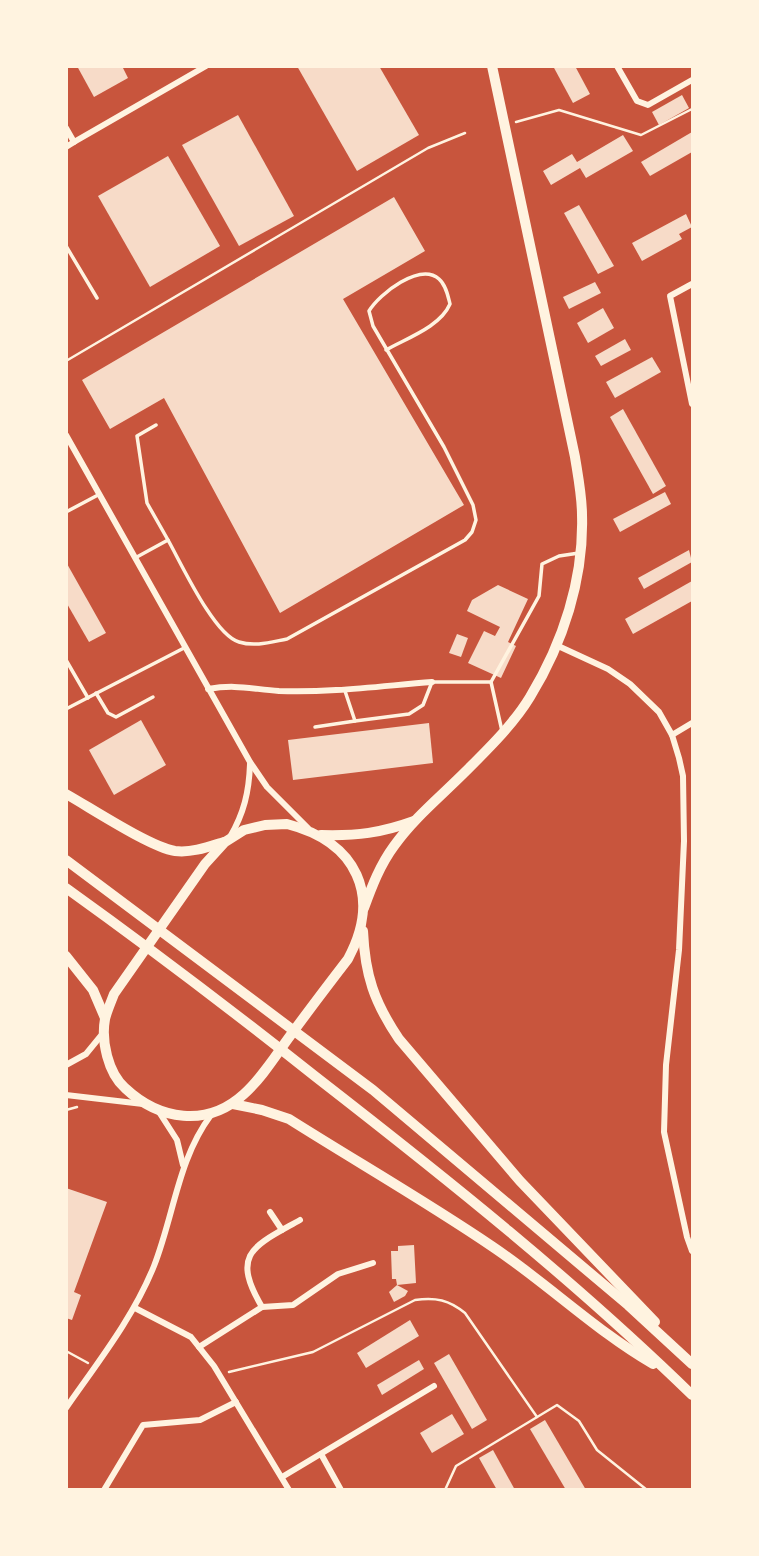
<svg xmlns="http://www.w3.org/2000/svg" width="759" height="1556" font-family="'Roboto Condensed',sans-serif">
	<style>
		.building { fill: #f7dbc8 }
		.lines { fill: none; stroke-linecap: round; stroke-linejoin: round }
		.path { stroke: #fff3e0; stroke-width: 2.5 }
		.service { stroke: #fff3e0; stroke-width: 3.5 }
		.minor { stroke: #fff3e0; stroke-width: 6 }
		.primary { stroke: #fff3e0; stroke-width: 10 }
	</style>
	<rect width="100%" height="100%" fill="#c8553d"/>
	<g class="building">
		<path d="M77 66H122L128 78 94 97Z"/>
		<path d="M297 66H379L419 135 357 171Z"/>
		<path d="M553 66H575L590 94 573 103Z"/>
		<path d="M682 95 689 108 659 125 652 112Z"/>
		<path d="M238 115 294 216 239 246 182 145Z"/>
		<path d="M692 132V152L650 176 641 162Z"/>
		<path d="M623 135 633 151 586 178 580 168 551 185 543 171 572 154 577 162Z"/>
		<path d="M168 156 220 246 150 287 98 196Z"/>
		<path d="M394 197 425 251 343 299 464 505 280 613 164 398 110 429 82 380Z"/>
		<path d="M579 205 614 266 598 274 564 213Z"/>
		<path d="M686 214 692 227 679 234 682 239 642 261 632 243Z"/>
		<path d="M595 282 601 293 569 309 563 297Z"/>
		<path d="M603 308 614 328 588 343 577 323Z"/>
		<path d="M625 339 631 350 601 366 595 356Z"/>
		<path d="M652 357 661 372 615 398 606 382Z"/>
		<path d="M623 409 666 486 653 494 610 417Z"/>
		<path d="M665 492 671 504 620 532 613 519Z"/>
		<path d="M689 550 692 562 644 589 638 578Z"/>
		<path d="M66 562 106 633 89 642 66 602Z"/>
		<path d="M692 581V601L633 634 625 619Z"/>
		<path d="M498 585 528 599 508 642 516 646 501 678 468 663 484 631 495 636 500 627 467 611 472 600Z"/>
		<path d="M457 634 468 638 461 657 449 653Z"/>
		<path d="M141 720 166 765 114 795 89 750Z"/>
		<path d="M429 723 433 763 293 780 288 740Z"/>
		<path d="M66 1188 107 1202 74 1292 81 1295 72 1320 66 1318Z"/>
		<path d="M414 1245 416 1283 397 1285 396 1279H392L391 1251H398V1246Z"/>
		<path d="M397 1285 408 1291 405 1296 394 1302 389 1292Z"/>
		<path d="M410 1320 419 1336 366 1368 357 1353Z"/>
		<path d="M449 1354 487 1420 472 1429 434 1363Z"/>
		<path d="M419 1360 424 1369 382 1395 377 1385Z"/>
		<path d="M452 1414 464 1434 432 1453 420 1433Z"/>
		<path d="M545 1420 586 1490H566L530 1429Z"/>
		<path d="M493 1450 515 1490H497L479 1458Z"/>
	</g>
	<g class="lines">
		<g class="path">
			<path d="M516 122 559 110 641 135 692 109"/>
			<path d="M66 361 428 148 465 133"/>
			<path d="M66 1110 77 1107"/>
			<path d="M66 1351 88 1363"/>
			<path d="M229 1372 313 1352 415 1300C436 1297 449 1300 465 1313L537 1417"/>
			<path d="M445 1490 456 1466 557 1405 579 1421 597 1450 647 1490"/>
		</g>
		<g class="service">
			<path d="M66 198V202"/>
			<path d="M66 246 97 298"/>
			<path d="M156 425 137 436 147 503 168 540"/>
			<path d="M66 512 98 495"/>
			<path d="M135 558 168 540C181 563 214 635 239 642 255 647 271 642 287 639L465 540 472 532 476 520 473 505 444 447 373 326 369 311C379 294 420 262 439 279 446 285 448 296 450 304 440 327 407 338 386 350"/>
			<path d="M66 660 88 698"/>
			<path d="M345 691 355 721 409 714 423 705 432 682H491"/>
			<path d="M96 693 108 713 116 717 153 697"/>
			<path d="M66 709 184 648"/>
			<path d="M315 727 355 721"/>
			<path d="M502 731 491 682 539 596 542 564 559 556 579 553"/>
		</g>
		<g class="minor">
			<path d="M617 66 637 101 648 105 692 80"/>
			<path d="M66 128 74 142 66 147"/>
			<path d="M74 142 206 66"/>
			<path d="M692 284 670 296 692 404"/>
			<path d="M66 435 250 762 267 787 308 828"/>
			<path d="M556 645 608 669 630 684 659 712 672 735 679 758 683 776 684 841 679 950 666 1065 664 1132 687 1237 692 1251"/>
			<path d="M208 689C236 684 251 689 279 691 330 693 381 686 432 682"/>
			<path d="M672 735 692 723"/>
			<path d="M230 837C244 813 249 792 250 764"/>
			<path d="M66 1065 86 1054 104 1032"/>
			<path d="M66 1095 143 1104"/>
			<path d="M159 1112 177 1140 183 1165"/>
			<path d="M270 1212 282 1230"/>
			<path d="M262 1307C230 1253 254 1246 300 1220"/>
			<path d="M135 1308 191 1337 214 1366 289 1490"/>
			<path d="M199 1347 262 1307 293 1305 338 1274 373 1263"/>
			<path d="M66 1408C98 1362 133 1318 154 1266 174 1215 178 1159 211 1115"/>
			<path d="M321 1454 341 1490"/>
			<path d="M282 1477 434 1386"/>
			<path d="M104 1490 143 1425 200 1420 236 1402"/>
		</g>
		<g class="primary">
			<path d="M66 794C91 808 150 847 175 851 192 853 208 847 224 842"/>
			<path d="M287 824C357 842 382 896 348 959 328 985 309 1010 290 1036 276 1055 262 1078 244 1094 207 1128 159 1120 125 1088 108 1073 101 1041 105 1019 107 1011 111 1002 114 994L205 864 225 842 244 830 265 825Z"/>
			<path d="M321 835C357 836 381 833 414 821"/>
			<path d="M66 860 373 1090 628 1305 692 1364"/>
			<path d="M66 888C151 949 234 1012 316 1077 446 1178 575 1281 692 1395"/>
			<path d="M364 908C372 886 380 865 394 846 414 818 440 797 464 773 487 750 513 725 530 697 563 643 584 579 582 515 582 496 578 476 575 457L492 66"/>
			<path d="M363 931C365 975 374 1002 399 1039L520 1181 655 1322"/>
			<path d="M66 956 93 990 105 1018"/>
			<path d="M233 1104 262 1110 289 1119C357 1162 427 1202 493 1247 548 1284 596 1331 653 1364"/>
		</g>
	</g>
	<rect width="759" height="1556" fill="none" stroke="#fff3e0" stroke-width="136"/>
</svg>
